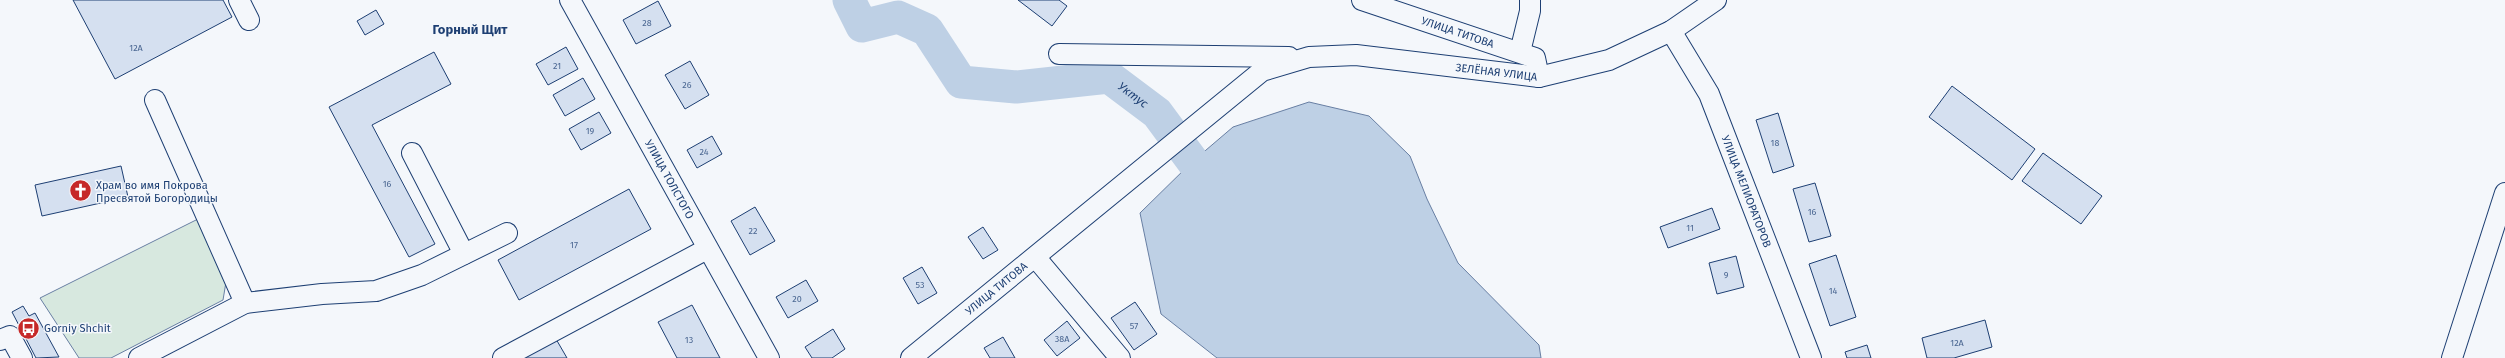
<svg xmlns="http://www.w3.org/2000/svg" width="2505" height="358" font-family="'Fira Sans',sans-serif">
	<style>
		.green { fill: #d7e8df; stroke: #687fa3 }
		.water { fill: #bed0e5; stroke: #687fa3 }
		.lines { fill: none; stroke-linecap: round; stroke-linejoin: round }
		.river { stroke: #bed0e5; stroke-width: 33 }
		.building { fill: #d5e0f0; stroke: #1d3f73 }
		.minor-casing { stroke: #1d3f73; stroke-width: 22 }
		.minor { stroke: #f4f7fb; stroke-width: 20 }
		.labels { text-anchor: middle; stroke-width: 3; stroke-linejoin: round; paint-order: stroke }
		.number-label { font-size: 9px; fill: #4b6792 }
		.street-label { font-size: 11px; fill: #1d3f73; stroke: #f4f7fb }
		.poi-label { font-size: 11px; fill: #1d3f73; stroke: #f4f7fb; text-anchor: start }
		.water-label { font-size: 12px; font-style: italic; fill: #1d3f73; stroke: #f4f7fb }
		.quarter-label { font-size: 13px; font-weight: bold; fill: #1d3f73; stroke: #f4f7fb }
	</style>
	<rect width="100%" height="100%" fill="#f4f7fb"/>
	<path class="green" d="M198 219 226 282 223 300 111 358H79L40 298Z"/>
	<path class="water" d="M1309 102 1369 116 1410 156 1427 199 1458 263 1539 345 1541 358H1217L1161 314 1140 213 1192 162 1233 127Z"/>
	<g class="lines">
		<path class="river" id="s1" d="M849 0 862 26 898 17 927 30 961 82 1016 87 1109 77 1157 113 1219 197"/>
	</g>
	<g class="building">
		<path d="M73 0H223L232 17 115 79Z"/>
		<path d="M1018 0H1059L1067 6 1052 26Z"/>
		<path d="M658 1 671 26 636 44 623 20Z"/>
		<path d="M376 10 384 24 365 35 357 21Z"/>
		<path d="M566 47 578 69 548 85 536 64Z"/>
		<path d="M434 52 451 84 372 125 435 244 409 257 329 107Z"/>
		<path d="M690 61 709 95 685 109 665 75Z"/>
		<path d="M583 78 595 99 565 116 553 95Z"/>
		<path d="M1952 86 2035 149 2012 180 1929 117Z"/>
		<path d="M599 112 611 133 581 150 569 129Z"/>
		<path d="M1778 113 1794 166 1773 173 1756 120Z"/>
		<path d="M712 136 722 154 697 168 687 150Z"/>
		<path d="M2043 153 2102 196 2081 224 2022 181Z"/>
		<path d="M121 166 128 197 42 216 35 185Z"/>
		<path d="M1815 183 1831 236 1809 242 1793 189Z"/>
		<path d="M629 189 651 229 519 300 498 260Z"/>
		<path d="M755 207 775 241 750 255 731 221Z"/>
		<path d="M1712 208 1720 229 1668 248 1660 227Z"/>
		<path d="M983 227 998 250 983 259 968 237Z"/>
		<path d="M1836 255 1856 317 1830 326 1809 264Z"/>
		<path d="M1736 256 1744 287 1717 294 1709 263Z"/>
		<path d="M922 267 937 293 918 304 903 278Z"/>
		<path d="M806 280 818 301 788 318 776 297Z"/>
		<path d="M1135 302 1157 334 1134 350 1111 318Z"/>
		<path d="M692 305 720 358H677L658 322Z"/>
		<path d="M23 306 29 316 35 313 59 357 36 358 12 312Z"/>
		<path d="M1985 320 1992 347 1954 358H1927L1922 338Z"/>
		<path d="M1067 321 1080 338 1057 356 1044 340Z"/>
		<path d="M833 329 845 349 832 358H812L805 347Z"/>
		<path d="M1003 337 1015 358H990L984 348Z"/>
		<path d="M556 339 567 358H520Z"/>
		<path d="M1867 345 1871 358H1847L1845 352Z"/>
	</g>
	<g class="lines">
		<defs>
			<g id="minor">
				<path d="M239 0 249 20"/>
				<path id="s2" d="M570 0 769 358"/>
				<path id="s3" d="M1362 0 1535 58 1539 77"/>
				<path id="s4" d="M1671 31 1709 94 1811 358"/>
				<path d="M1520 52 1530 11V0"/>
				<path d="M1059 54 1289 57"/>
				<path d="M155 100 245 303"/>
				<path d="M412 153 464 254"/>
				<path d="M1036 258 1120 358"/>
				<path d="M0 340 10 336 22 358"/>
				<path d="M139 358 245 303 322 294 376 291 422 275 507 233"/>
				<path d="M503 358 707 249"/>
				<path id="s5" d="M911 358 1262 71 1309 57 1356 55 1539 77 1609 60 1671 31 1716 0"/>
				<path d="M2452 358 2505 193"/>
			</g>
		</defs>
		<use href="#minor" class="minor-casing"/>
		<use href="#minor" class="minor"/>
	</g>
	<defs>
		<symbol id="church-disc" viewBox="-11 -11 22 22"><circle r="9.5" fill="#c62828" stroke="#f4f7fb"/><path d="M-1.2-6h2.4v3.5h3.3v2.4h-3.3V6h-2.4V-.1h-3.3v-2.4h3.3Z" fill="#fff"/></symbol>
		<symbol id="bus-disc" viewBox="-11 -11 22 22"><circle r="9.5" fill="#c62828" stroke="#f4f7fb"/><path d="M-5-6H5V4H4V6H2V4H-2V6H-4V4H-5ZM-3.5-4V0h7V-4ZM-3.5 1.2v1.5H-2V1.2ZM2 1.2v1.5H3.5V1.2Z" fill="#fff"/></symbol>
	</defs>
	<g fill-rule="evenodd">
		<use href="#church-disc" x="68" y="178" width="25" height="25"/>
		<use href="#bus-disc" x="16" y="316" width="25" height="25"/>
	</g>
	<g class="labels">
		<g class="number-label">
			<text x="647" y="26">28</text>
			<text x="136" y="51">12А</text>
			<text x="557" y="69">21</text>
			<text x="687" y="88">26</text>
			<text x="590" y="134">19</text>
			<text x="1775" y="146">18</text>
			<text x="704" y="155">24</text>
			<text x="387" y="187">16</text>
			<text x="1812" y="215">16</text>
			<text x="1690" y="231">11</text>
			<text x="753" y="234">22</text>
			<text x="574" y="248">17</text>
			<text x="1726" y="278">9</text>
			<text x="920" y="288">53</text>
			<text x="1833" y="294">14</text>
			<text x="797" y="302">20</text>
			<text x="1134" y="329">57</text>
			<text x="1062" y="342">38А</text>
			<text x="689" y="343">13</text>
			<text x="1957" y="346">12А</text>
		</g>
		<g class="street-label">
			<text dy="4" stroke="none"><textPath href="#s3" startOffset="101">УЛИЦА ТИТОВА</textPath></text>
			<text dy="4" stroke="none"><textPath href="#s5" startOffset="691">ЗЕЛЁНАЯ УЛИЦА</textPath></text>
			<text dy="4" stroke="none"><textPath href="#s2" startOffset="205">УЛИЦА ТОЛСТОГО</textPath></text>
			<text dy="4" stroke="none"><textPath href="#s4" startOffset="178">УЛИЦА МЕЛИОРАТОРОВ</textPath></text>
			<text dy="4" stroke="none"><textPath href="#s5" startOffset="110">УЛИЦА ТИТОВА</textPath></text>
		</g>
		<g class="poi-label">
			<text x="96" y="189">Храм во имя Покрова<tspan x="96" dy="13">Пресвятой Богородицы</tspan></text>
			<text x="44" y="332">Gorniy Shchit</text>
		</g>
		<g class="water-label">
			<text dy="4" stroke="none"><textPath href="#s1" startOffset="339">Уктус</textPath></text>
		</g>
		<g class="quarter-label">
			<text x="470" y="34">Горный Щит</text>
		</g>
	</g>
</svg>
